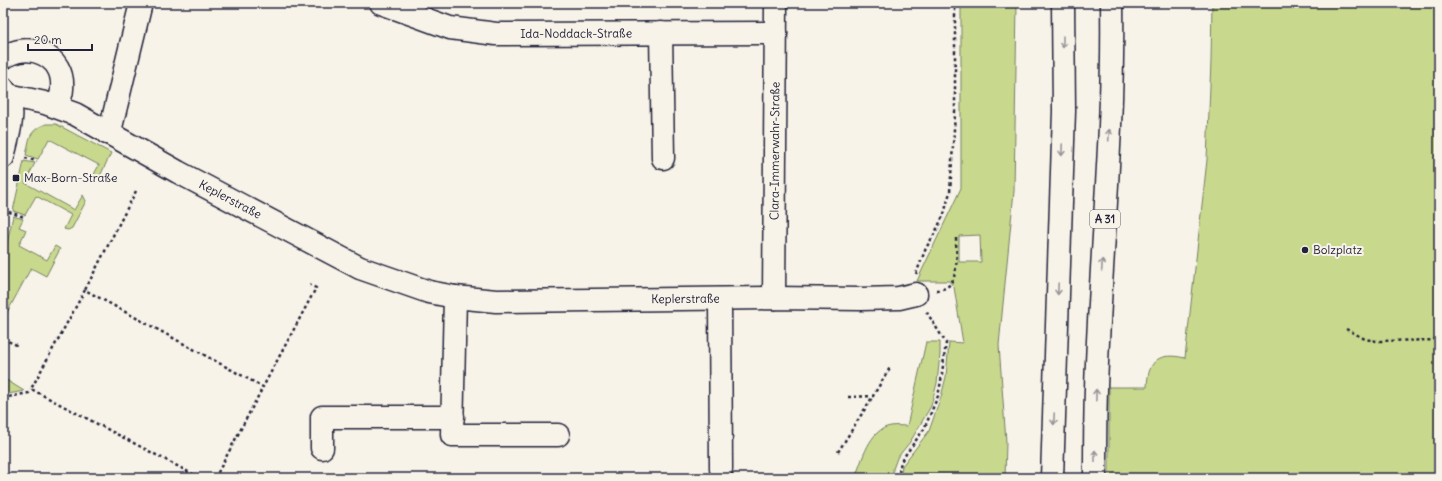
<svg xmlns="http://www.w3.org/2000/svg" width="1442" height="481" font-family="Delius,sans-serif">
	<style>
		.green { fill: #c8d98d; stroke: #757e64; fill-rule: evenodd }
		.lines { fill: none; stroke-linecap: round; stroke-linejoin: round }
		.minor-casing { stroke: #22223b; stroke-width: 25 }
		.highway-casing { stroke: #22223b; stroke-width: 25 }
		.path { stroke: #22223b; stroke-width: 2.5; stroke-dasharray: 3 3; stroke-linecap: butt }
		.minor { stroke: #f7f3e8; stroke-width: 22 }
		.highway { stroke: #f7f3e8; stroke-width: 22 }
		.oneway { stroke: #97959a }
		.poi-dot { fill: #22223b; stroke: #f7f3e8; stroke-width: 1.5 }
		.labels { text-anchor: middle; stroke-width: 4; stroke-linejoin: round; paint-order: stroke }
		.shield { fill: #f7f3e8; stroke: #62616f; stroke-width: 1 }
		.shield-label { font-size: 11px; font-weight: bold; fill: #22223b }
		.street-label { font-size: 12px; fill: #22223b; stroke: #f7f3e8 }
		.poi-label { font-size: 12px; fill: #22223b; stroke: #f7f3e8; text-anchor: start }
	</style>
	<rect width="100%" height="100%" fill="#f7f3e8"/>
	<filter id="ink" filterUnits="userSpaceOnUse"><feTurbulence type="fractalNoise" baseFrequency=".025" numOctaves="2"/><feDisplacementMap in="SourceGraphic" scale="8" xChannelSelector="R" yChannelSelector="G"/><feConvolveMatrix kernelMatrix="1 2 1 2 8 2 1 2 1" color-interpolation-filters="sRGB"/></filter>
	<g filter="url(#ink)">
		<g class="green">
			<path d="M961 3H1017L1014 191 999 345 1006 442 1005 478H900L902 466 929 431 941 397 946 377 949 342 963 343 954 287 949 281H917L961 188ZM980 235 981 262H959V236Z"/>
			<path d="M1212 3H1439V478H1109V387H1147C1148 360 1159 352 1185 358L1207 160 1211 61Z"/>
			<path d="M46 124H56L111 153 99 178 94 179 92 178 99 165 49 139 38 159 26 155C30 138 28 131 46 124Z"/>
			<path d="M24 161 35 163 25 183 74 210 83 195 86 201 72 228 68 230 64 229 71 215 36 196 25 215 13 211Z"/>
			<path d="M13 216 23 219 19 227 26 230 19 245 47 260 55 246 60 249 46 276 31 268 3 320V261Z"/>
			<path d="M926 342H940V354L937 383 931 406 910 442 897 458 893 469V478H855C862 461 869 429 891 426 896 425 902 426 907 426Z"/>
			<path d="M3 378 24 391 3 395Z"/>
		</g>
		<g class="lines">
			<defs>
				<g id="minor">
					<path id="s1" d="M381 3 450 28 496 34 776 33"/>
					<path d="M661 33 663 158"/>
					<path d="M3 58C28 40 65 55 62 89 62 95 59 101 56 106"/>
					<path d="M3 88C19 107 8 135 3 157"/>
					<path id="s2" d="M8 95 45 103 75 114 178 172 360 268 429 292 455 297 496 301 774 298 861 299 899 298 916 294"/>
					<path d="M107 133 112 123 141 3"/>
					<path d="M455 297 452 435H558"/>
					<path id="s3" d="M774 298 776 3"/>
					<path d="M720 299 721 469"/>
					<path d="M322 448V417H453"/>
				</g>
				<g id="highway">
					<path d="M1052 478 1064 111 1063 3"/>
					<path d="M1095 478C1095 440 1095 401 1097 363 1102 243 1114 123 1112 3"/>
				</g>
			</defs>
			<use href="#minor" class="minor-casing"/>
			<use href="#highway" class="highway-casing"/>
			<g class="path">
				<path d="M25 158 37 161"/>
				<path d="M136 191 85 290 263 387 316 288 310 285"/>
				<path d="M3 210 24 217"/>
				<path d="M916 274 926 248 935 233 944 214 950 192 955 114V3"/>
				<path d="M85 290 31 389 200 478"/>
				<path d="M936 290C938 290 943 289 945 288 960 281 956 252 956 238"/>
				<path d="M1346 329 1365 339 1377 341 1439 340"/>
				<path d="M3 339 19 346"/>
				<path d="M848 397 873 396 891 366"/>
				<path d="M3 398 29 393 31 389"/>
				<path d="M838 452 873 396"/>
				<path d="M215 478 263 387"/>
				<path d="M898 478 901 461 924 429 938 396 941 381 946 343 926 311"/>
			</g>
			<use href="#minor" class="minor"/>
			<use href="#highway" class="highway"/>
		</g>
		<defs><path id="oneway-shaft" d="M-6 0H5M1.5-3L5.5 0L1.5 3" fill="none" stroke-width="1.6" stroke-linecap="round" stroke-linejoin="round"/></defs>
		<g class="oneway">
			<use href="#oneway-shaft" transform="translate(1063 42) rotate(90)"/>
			<use href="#oneway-shaft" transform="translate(1109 135) rotate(-87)"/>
			<use href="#oneway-shaft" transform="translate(1062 150) rotate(92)"/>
			<use href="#oneway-shaft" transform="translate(1102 265) rotate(-87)"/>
			<use href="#oneway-shaft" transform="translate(1058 289) rotate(92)"/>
			<use href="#oneway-shaft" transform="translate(1096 395) rotate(-89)"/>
			<use href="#oneway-shaft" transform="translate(1054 419) rotate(92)"/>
			<use href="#oneway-shaft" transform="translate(1095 456) rotate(-90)"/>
		</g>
	</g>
	<g class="poi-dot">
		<rect x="12" y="174" width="8" height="8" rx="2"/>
		<circle cx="1305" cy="250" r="4"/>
	</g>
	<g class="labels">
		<rect class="shield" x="1090" y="210" width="30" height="18" rx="3"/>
		<g class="shield-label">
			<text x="1105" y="223">A 31</text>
		</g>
		<g class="street-label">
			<text dy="4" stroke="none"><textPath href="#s1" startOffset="200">Ida-Noddack-Straße</textPath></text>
			<text dy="4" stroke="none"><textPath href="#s3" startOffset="147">Clara-Immerwahr-Straße</textPath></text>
			<text dy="4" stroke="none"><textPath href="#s2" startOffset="247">Keplerstraße</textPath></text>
			<text dy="4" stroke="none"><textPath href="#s2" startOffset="724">Keplerstraße</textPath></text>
		</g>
		<g class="poi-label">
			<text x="24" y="182">Max-Born-Straße</text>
			<text x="1313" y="254">Bolzplatz</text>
		</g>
	</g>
	<rect width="1442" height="481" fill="none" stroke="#f7f3e8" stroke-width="16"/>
	<rect x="8" y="8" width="1426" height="465" fill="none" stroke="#22223b" stroke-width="1.5" filter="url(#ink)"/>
	<path d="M28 44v6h64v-6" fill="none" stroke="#22223b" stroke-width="2"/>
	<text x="34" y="44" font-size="12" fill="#22223b" stroke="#f7f3e8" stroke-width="3" paint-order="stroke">20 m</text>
</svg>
